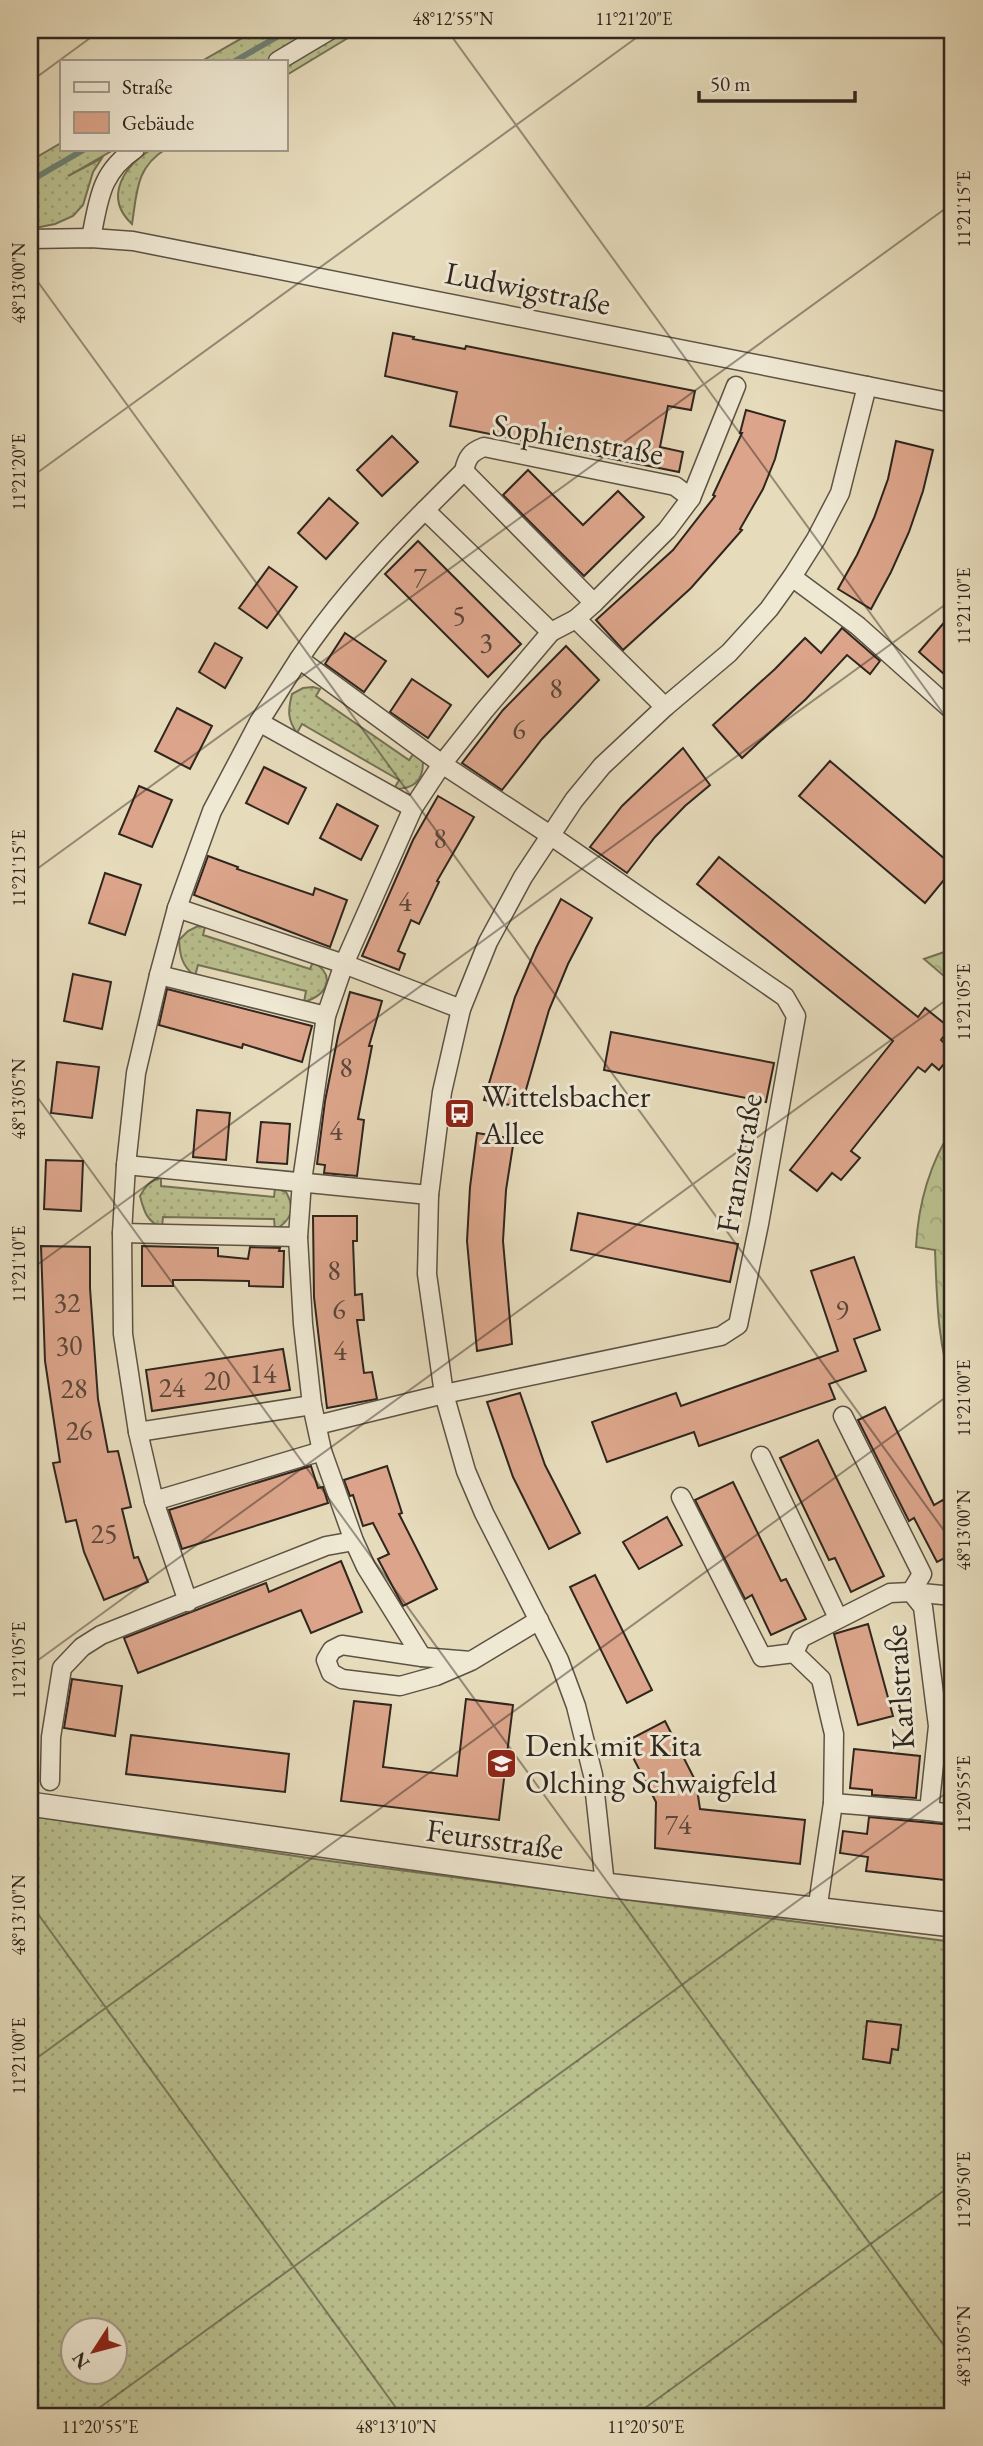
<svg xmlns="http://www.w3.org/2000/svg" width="983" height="2446" font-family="'EB Garamond',serif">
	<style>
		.grass { fill: url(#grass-dots); stroke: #747256; stroke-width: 2; fill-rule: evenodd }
		.forest { fill: url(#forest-crowns); stroke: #747256; stroke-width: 2 }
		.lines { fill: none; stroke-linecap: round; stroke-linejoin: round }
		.stream { stroke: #6d8073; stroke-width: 6 }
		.building { fill: #dca58b; stroke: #2f261e; stroke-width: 2 }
		.minor-casing { stroke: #5d5345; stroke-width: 21 }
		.tertiary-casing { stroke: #5d5345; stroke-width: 26 }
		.minor { stroke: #efe8d3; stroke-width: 18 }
		.tertiary { stroke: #efe8d3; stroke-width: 23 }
		.ticks { fill: none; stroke: #2f261e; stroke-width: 2; stroke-opacity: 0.45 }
		.labels { text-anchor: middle; stroke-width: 6; stroke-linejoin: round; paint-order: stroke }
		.number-label { font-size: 28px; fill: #5a4639 }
		.street-label { font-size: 32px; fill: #2f261e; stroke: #efe8d3 }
		.poi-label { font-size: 32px; fill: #2f261e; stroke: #efe8d3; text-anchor: start }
		.neatline { fill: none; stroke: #2f261e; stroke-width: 2.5 }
		.ticks-label { font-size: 18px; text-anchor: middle; fill: #2f261e }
	</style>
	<defs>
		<pattern id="grass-dots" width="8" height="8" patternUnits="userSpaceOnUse" patternTransform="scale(1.75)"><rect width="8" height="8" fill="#b9be8d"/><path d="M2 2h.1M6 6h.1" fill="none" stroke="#9fa379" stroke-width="1.8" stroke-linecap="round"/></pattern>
		<pattern id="forest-crowns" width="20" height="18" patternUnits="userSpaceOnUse" patternTransform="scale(1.75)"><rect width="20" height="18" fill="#b9be8d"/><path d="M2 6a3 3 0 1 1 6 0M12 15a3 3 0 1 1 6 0" fill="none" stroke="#9fa379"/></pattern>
	</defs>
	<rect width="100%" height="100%" fill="#e6dbbb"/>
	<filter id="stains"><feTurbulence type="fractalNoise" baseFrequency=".00286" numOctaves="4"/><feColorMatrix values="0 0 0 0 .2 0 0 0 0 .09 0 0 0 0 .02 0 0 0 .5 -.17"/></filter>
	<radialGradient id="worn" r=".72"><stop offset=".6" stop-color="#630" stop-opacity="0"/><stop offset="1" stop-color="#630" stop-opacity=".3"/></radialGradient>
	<g class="grass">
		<path d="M256 30H318L266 61H202Z"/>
		<path d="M347 30H361L285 76V67Z"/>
		<path d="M61 143V149H115L68 176 102 158 93 172 83 205 73 216 55 224 30 229V161Z"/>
		<path d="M152 149H166C136 167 137 192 132 224 103 197 124 166 152 149Z"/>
		<path d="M313 687 320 689 316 696 409 760 414 753 423 762C423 782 413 789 394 789L399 780 302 724 297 733C287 719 288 710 292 694L303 688Z"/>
		<path d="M198 926 205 927 203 935 310 969 313 962C337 976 327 995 304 1002L306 991 198 965 195 976C182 966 180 956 179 940L188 931Z"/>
		<path d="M161 1178V1186L274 1197 275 1188 286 1192C296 1210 291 1220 275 1230L274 1219 163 1217 162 1228C147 1221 144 1212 140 1196 145 1187 150 1180 161 1178Z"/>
		<path d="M30 1816 322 1860 953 1942V2416H30ZM74 2330H116V2372H74Z"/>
	</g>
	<g class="forest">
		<path d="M953 949V982L952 983 924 959Z"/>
		<path d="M953 1127V1388C937 1344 937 1296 935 1250L916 1247C918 1205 930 1163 953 1127Z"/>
	</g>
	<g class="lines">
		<g class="stream">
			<path d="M235 61 289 30"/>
			<path d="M30 181 85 149"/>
		</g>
	</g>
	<g class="building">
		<path d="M393 333 414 337 413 339 465 349 466 346 695 391 691 410 668 406 660 447 683 452 679 472 450 426 457 392 385 376Z"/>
		<path d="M746 410 785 421 775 459 763 489 740 529 742 530 691 588 623 650 596 620 673 550 715 496 713 495 742 433H740Z"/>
		<path d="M392 436 418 462 382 496 357 470Z"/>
		<path d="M896 441 933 450 923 491 909 532 891 572 871 609 838 589 857 555 874 518 888 479Z"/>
		<path d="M528 470 583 525 618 491 644 517 584 576 503 495Z"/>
		<path d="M329 498 358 523 326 559 298 533Z"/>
		<path d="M418 541 521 644 488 677 385 574Z"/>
		<path d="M269 567 297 587 267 628 239 608Z"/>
		<path d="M953 612V682L919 652Z"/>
		<path d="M842 628 880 661 870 674 847 655 806 699 742 758 713 725 775 669 805 638 821 653Z"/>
		<path d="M345 633 386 661 364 692 325 664Z"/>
		<path d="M215 643 242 658 225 688 199 672Z"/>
		<path d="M566 646 599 680 542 739 502 790 462 763 503 710Z"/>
		<path d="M412 679 451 705 428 738 390 712Z"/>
		<path d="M177 708 212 726 190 769 155 751Z"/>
		<path d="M683 748 710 785 685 806 655 837 627 873 590 847 622 806Z"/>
		<path d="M830 761 953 866V869L925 903 799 796Z"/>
		<path d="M264 767 306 788 288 824 246 803Z"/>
		<path d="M139 786 172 800 152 847 119 834Z"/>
		<path d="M438 796 474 817 437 881 439 882 419 924 411 920 398 951 405 954 399 970 362 956 413 840Z"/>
		<path d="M337 804 378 826 361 860 320 838Z"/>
		<path d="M208 856 238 867 237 869 313 895 315 888 347 900 330 947 194 895Z"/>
		<path d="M719 857 918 1017 925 1008 950 1028 941 1040 953 1052 939 1070 932 1064 925 1072 918 1067 851 1151 860 1158 841 1180 832 1173 817 1191 790 1170 893 1041 697 884Z"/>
		<path d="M105 873 141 885 125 935 89 923Z"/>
		<path d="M561 899 592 918 568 964 549 1010 521 1107 484 1100 515 997 536 948Z"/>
		<path d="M73 974 111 982 102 1029 64 1021Z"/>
		<path d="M167 989 312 1026 302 1062 243 1044 242 1048 159 1025Z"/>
		<path d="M350 992 382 1001 369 1046H372L358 1119 364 1120 357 1176 324 1173 325 1165 317 1164 325 1101 338 1036Z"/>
		<path d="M611 1032 774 1063 766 1102 604 1070Z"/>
		<path d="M57 1062 99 1067 92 1118 51 1113Z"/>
		<path d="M197 1110 230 1113 226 1160 193 1157Z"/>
		<path d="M261 1122 290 1124 287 1164 257 1162Z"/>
		<path d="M477 1133 514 1139 506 1190 503 1241 512 1344 477 1351 467 1241 470 1187Z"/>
		<path d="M46 1160 83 1161 81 1211 44 1209Z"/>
		<path d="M578 1213 738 1244 730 1282 571 1250Z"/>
		<path d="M313 1216H357V1241H353L355 1295 362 1294 364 1320H357L364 1373 372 1372 377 1399 327 1408 314 1297Z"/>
		<path d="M41 1246 90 1247V1288L98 1399 108 1452 118 1451 131 1507 122 1509 134 1558 138 1557 148 1582 104 1600 84 1552 76 1520 66 1522 53 1463 60 1462 45 1361Z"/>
		<path d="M142 1246 218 1248V1256L248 1259 250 1247 280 1248 279 1251H284L283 1287 249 1286V1281L198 1280H173V1286H142Z"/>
		<path d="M854 1257 880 1330 854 1339 866 1371 829 1384 835 1399 699 1446 694 1432 607 1462 592 1422 676 1393 681 1406 838 1351 811 1271Z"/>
		<path d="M283 1349 290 1390 152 1411 146 1370Z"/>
		<path d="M520 1393 545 1465 580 1533 549 1549 513 1477 487 1402Z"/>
		<path d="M885 1407 934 1505 943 1500 953 1521V1554L937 1562 914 1518 909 1521 858 1420Z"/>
		<path d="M818 1440 884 1576 851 1592 835 1558 829 1560 780 1458Z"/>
		<path d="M311 1466 318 1488 323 1487 328 1503 182 1549 169 1510Z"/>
		<path d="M387 1466 402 1513 399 1514 437 1589 403 1606 378 1559 389 1554 373 1523 363 1526 353 1495 350 1496 344 1480Z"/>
		<path d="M733 1482 781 1581 786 1579 806 1619 771 1635 752 1595 745 1599 695 1500Z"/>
		<path d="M667 1517 682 1545 639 1569 623 1542Z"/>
		<path d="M341 1561 362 1612 311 1633 301 1610 138 1673 124 1638 266 1583 269 1592Z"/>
		<path d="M595 1575 652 1690 627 1703 570 1587Z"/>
		<path d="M868 1624 893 1716 858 1725 834 1634Z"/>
		<path d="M72 1679 122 1686 115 1736 64 1728Z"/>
		<path d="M466 1699 513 1705 499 1820 341 1801 354 1701 391 1705 383 1767 457 1776Z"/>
		<path d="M665 1721 696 1782 700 1809 805 1820 800 1864 655 1848 656 1802 625 1742Z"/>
		<path d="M131 1735 289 1754 285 1792 126 1774Z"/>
		<path d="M854 1749 920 1756 916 1798 872 1795V1790L850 1788Z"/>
		<path d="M869 1817 953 1825V1881L866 1871 868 1857 840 1853 843 1831 867 1834Z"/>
		<path d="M867 2021 901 2025 898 2050 892 2049 890 2063 863 2059Z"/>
	</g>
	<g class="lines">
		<defs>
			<g id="minor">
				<path d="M278 61 330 30"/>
				<path d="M91 238C99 199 100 173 135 149"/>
				<path d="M30 239 91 238 133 241 953 403"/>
				<path d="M464 471 425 510 551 632 576 619"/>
				<path d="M792 577 858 626 953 711"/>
				<path d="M594 603 667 530 691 498 736 386"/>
				<path d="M299 659 259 722 413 808"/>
				<path d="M665 707 576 619 594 603 464 471C467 457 471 452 484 447L675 486 691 498"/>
				<path d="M259 722 212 811 177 908 344 964 461 1009"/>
				<path d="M177 908 159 975 326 1016"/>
				<path d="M159 975 136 1073 126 1165 122 1233 298 1237"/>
				<path d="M126 1165 429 1195"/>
				<path d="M122 1233 123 1334 138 1432 154 1501 322 1451"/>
				<path d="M317 1425 444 1394 721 1336 738 1325 759 1224 796 1016 785 997 550 835 442 764 299 659C335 605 379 556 425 510"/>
				<path d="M138 1432 312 1405"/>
				<path d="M761 1456 838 1618"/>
				<path d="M681 1497 762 1657 794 1653 801 1638 890 1593 911 1592 953 1596"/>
				<path d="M154 1501 188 1602"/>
				<path d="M794 1653 821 1679 834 1734 833 1803 817 1911"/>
				<path d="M422 1657 366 1567 354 1541 322 1451 312 1405 303 1324 298 1237 302 1181 326 1016 344 964 413 808 442 764 484 711 551 632"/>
				<path d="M471 1661 436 1676 400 1686 342 1679 331 1673 326 1660 332 1650 342 1645 422 1657 471 1661 539 1620"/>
				<path d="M50 1781 51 1737 62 1668 82 1647 101 1635 326 1546 354 1541"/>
				<path d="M833 1803 929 1811 938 1726 923 1607 911 1592 922 1574 843 1416"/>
				<path d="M929 1811 953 1814"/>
				<path d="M605 1885 593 1775 576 1706 559 1660 484 1513 466 1471 444 1394 427 1274 429 1195 442 1092 461 1009 488 942 523 877 574 800 602 766 665 707 729 653 769 609 792 577 816 539 840 493 867 386"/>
			</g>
			<path id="tertiary" d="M30 1804 605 1885 953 1925"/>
		</defs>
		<use href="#minor" class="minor-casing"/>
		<use href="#tertiary" class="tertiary-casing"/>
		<use href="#minor" class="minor"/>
		<use href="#tertiary" class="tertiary"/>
	</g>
	<path class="ticks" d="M447 30 953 727M30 82 101 30M30 271 953 1543M30 478 647 30M30 874 953 203M30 1087 953 2358M30 1270 953 599M30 1666 953 995M30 1903 402 2416M30 2063 953 1392M88 2416 953 1788M634 2416 953 2184"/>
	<defs>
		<symbol id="bus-square" viewBox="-11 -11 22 22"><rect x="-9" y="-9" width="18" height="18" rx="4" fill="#8f2418" stroke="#efe8d3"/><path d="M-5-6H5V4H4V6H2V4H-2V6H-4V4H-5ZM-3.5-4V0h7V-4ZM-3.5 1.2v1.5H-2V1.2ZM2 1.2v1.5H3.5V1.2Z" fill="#fff"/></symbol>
		<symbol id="school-square" viewBox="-11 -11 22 22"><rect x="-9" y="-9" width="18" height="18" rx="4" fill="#8f2418" stroke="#efe8d3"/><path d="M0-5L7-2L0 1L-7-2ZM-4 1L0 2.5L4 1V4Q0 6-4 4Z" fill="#fff"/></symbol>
	</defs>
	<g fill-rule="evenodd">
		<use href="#bus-square" x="442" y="1096" width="35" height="35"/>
		<use href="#school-square" x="484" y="1746" width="35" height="35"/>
	</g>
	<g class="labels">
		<g class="number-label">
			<text x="420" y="587">7</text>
			<text x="459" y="625">5</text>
			<text x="486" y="652">3</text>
			<text x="556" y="698">8</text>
			<text x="519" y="739">6</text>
			<text x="440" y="848">8</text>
			<text x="405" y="911">4</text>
			<text x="346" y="1077">8</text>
			<text x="336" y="1140">4</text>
			<text x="334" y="1280">8</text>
			<text x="67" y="1312">32</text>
			<text x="339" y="1319">6</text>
			<text x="842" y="1319">9</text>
			<text x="69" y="1355">30</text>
			<text x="340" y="1360">4</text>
			<text x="263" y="1383">14</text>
			<text x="217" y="1390">20</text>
			<text x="172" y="1397">24</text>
			<text x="74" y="1398">28</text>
			<text x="79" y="1440">26</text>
			<text x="104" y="1543">25</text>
			<text x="678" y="1834">74</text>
		</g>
		<g class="street-label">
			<text transform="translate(528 288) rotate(11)" y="11">Ludwigstraße</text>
			<text transform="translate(578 439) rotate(10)" y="11">Sophienstraße</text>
			<text transform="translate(739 1163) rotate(-80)" y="11">Franzstraße</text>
			<text transform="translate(899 1687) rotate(-94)" y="11">Karlstraße</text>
			<text transform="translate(495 1839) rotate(8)" y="11">Feursstraße</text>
		</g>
		<g class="poi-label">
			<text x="482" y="1107">Wittelsbacher<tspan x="482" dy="37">Allee</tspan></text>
			<text x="525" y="1756">Denk mit Kita<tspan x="525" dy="37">Olching Schwaigfeld</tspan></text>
		</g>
	</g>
	<rect width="983" height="2446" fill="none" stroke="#e6dbbb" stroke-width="77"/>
	<rect x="60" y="60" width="228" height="91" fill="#efe8d3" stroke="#a29a8b" stroke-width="2"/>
	<rect x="74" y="82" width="35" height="10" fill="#efe8d3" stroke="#a29a8b" stroke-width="2"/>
	<text x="122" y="94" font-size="21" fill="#2f261e">Straße</text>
	<rect x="74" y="112" width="35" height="21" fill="#dca58b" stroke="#a29a8b" stroke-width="2"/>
	<text x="122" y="130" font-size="21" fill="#2f261e">Gebäude</text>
	<g transform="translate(94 2351) rotate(234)"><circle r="33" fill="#efe8d3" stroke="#a29a8b" stroke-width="2"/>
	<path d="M0-5L12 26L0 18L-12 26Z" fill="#8f2418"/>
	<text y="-10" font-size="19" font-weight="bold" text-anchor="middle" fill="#2f261e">N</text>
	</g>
	<path d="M699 91v10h156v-10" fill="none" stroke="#2f261e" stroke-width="3.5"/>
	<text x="710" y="91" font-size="21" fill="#2f261e" stroke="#efe8d3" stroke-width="5" paint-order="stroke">50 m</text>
	<rect x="38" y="38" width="906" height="2370" class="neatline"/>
	<g class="ticks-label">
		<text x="453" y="25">48°12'55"N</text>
		<text x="634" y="25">11°21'20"E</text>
		<text transform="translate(964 209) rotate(-90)" y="6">11°21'15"E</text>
		<text transform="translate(19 283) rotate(-90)" y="6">48°13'00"N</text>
		<text transform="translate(19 472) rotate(-90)" y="6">11°21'20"E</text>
		<text transform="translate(964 606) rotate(-90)" y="6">11°21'10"E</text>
		<text transform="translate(19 868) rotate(-90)" y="6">11°21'15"E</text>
		<text transform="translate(964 1002) rotate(-90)" y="6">11°21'05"E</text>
		<text transform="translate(19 1099) rotate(-90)" y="6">48°13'05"N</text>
		<text transform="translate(19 1264) rotate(-90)" y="6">11°21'10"E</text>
		<text transform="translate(964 1398) rotate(-90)" y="6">11°21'00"E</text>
		<text transform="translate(964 1530) rotate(-90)" y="6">48°13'00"N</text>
		<text transform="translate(19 1660) rotate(-90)" y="6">11°21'05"E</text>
		<text transform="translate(964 1794) rotate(-90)" y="6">11°20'55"E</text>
		<text transform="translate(19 1915) rotate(-90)" y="6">48°13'10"N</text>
		<text transform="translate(19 2056) rotate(-90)" y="6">11°21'00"E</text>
		<text transform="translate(964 2190) rotate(-90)" y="6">11°20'50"E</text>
		<text transform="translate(964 2346) rotate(-90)" y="6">48°13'05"N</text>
		<text x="100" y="2433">11°20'55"E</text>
		<text x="396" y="2433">48°13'10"N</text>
		<text x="646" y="2433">11°20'50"E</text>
	</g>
	<rect width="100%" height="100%" filter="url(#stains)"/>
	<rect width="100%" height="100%" fill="url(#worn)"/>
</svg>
